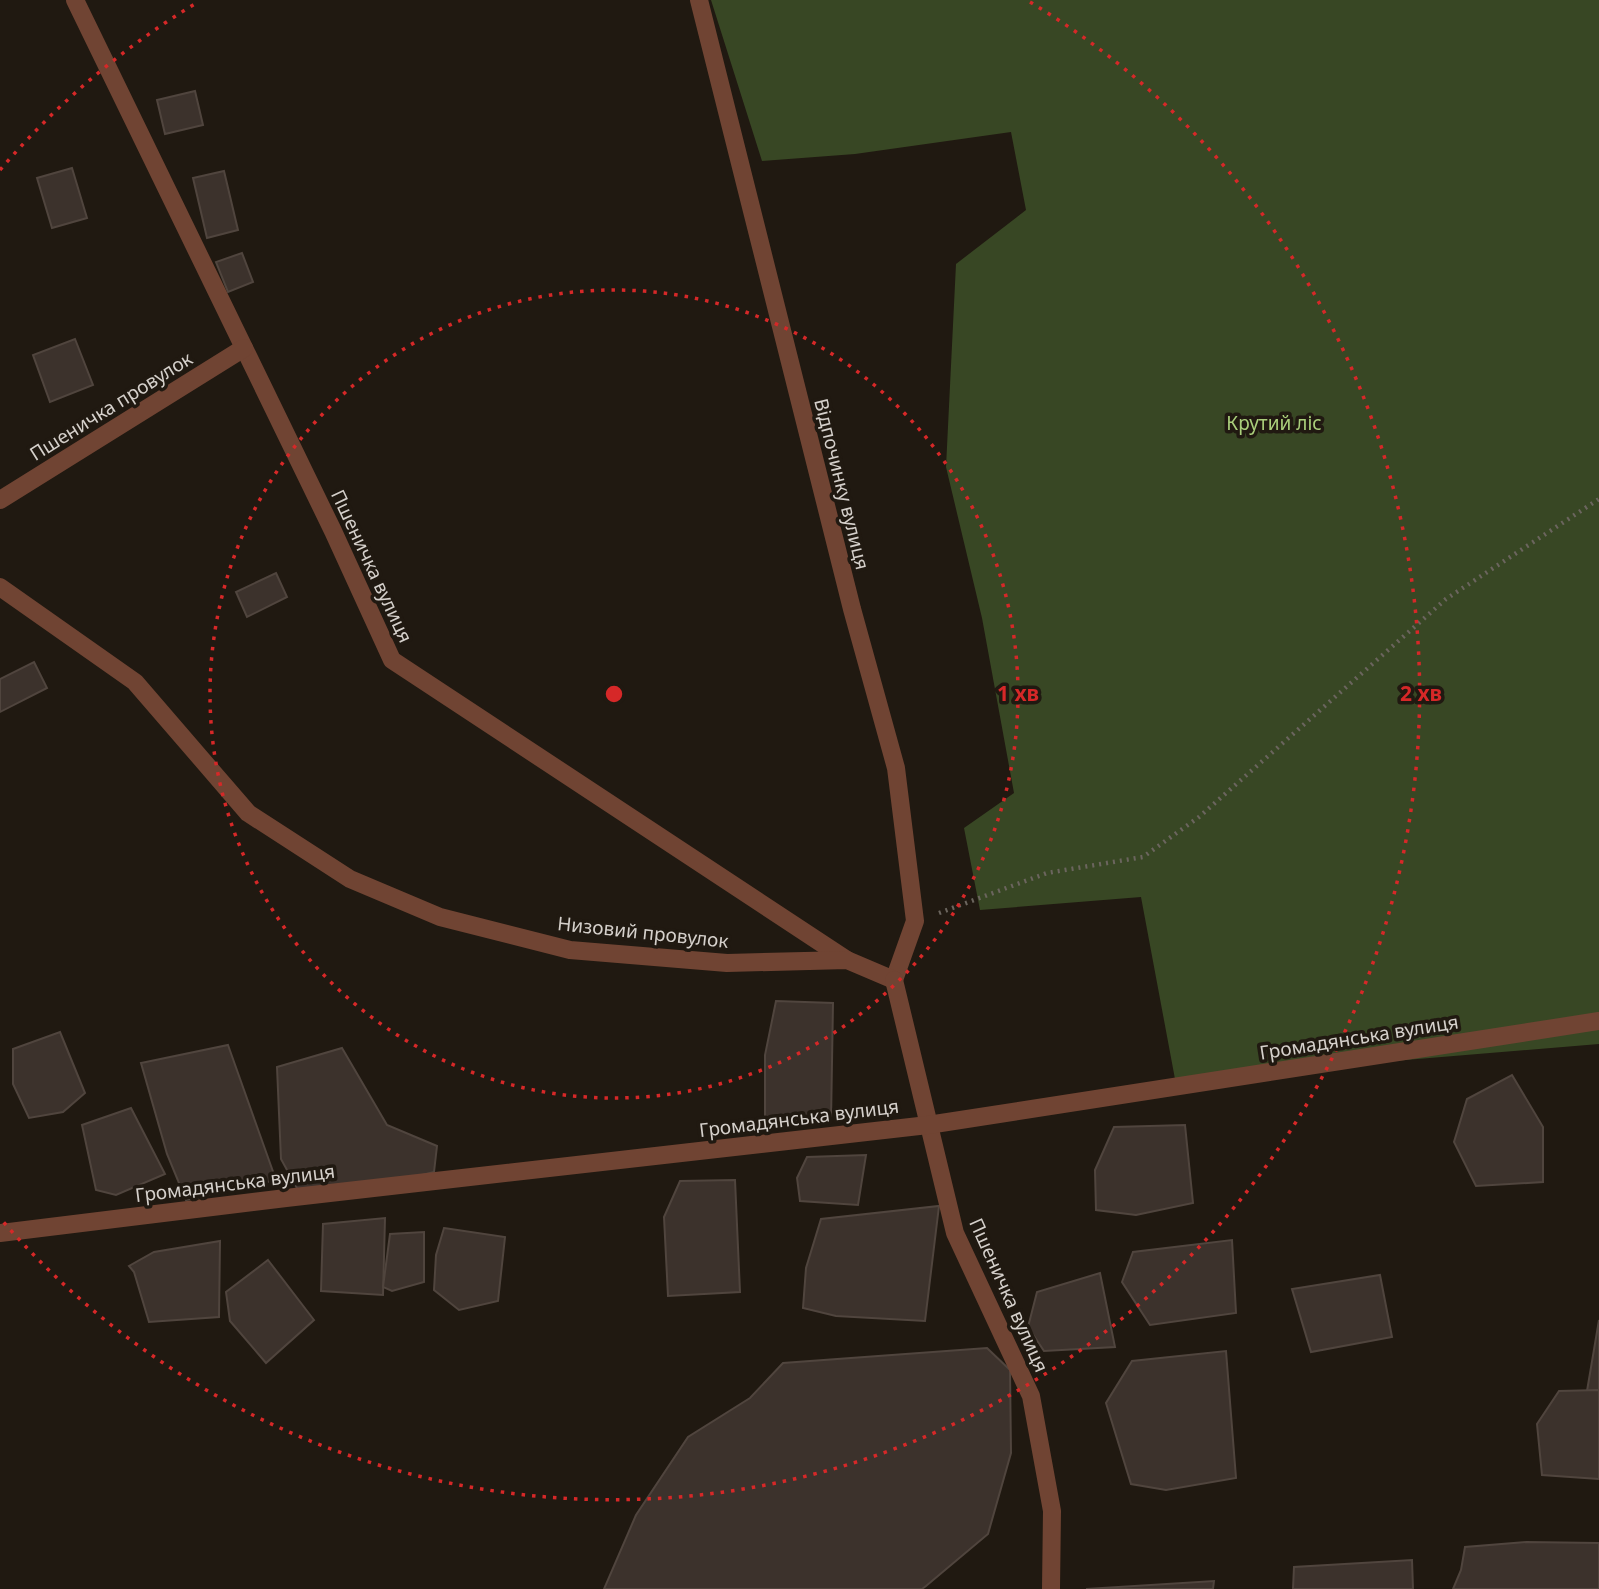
<svg xmlns="http://www.w3.org/2000/svg" width="1599" height="1589" font-family="'Noto Sans',sans-serif">
	<style>
		.green { fill: #384724 }
		.building { fill: #3c322c; stroke: #50453e; stroke-width: 2 }
		.lines { fill: none; stroke-linecap: round; stroke-linejoin: round }
		.path { stroke: #6b655e; stroke-width: 4.5; stroke-dasharray: 2 5; stroke-linecap: butt }
		.street { stroke: #704433; stroke-width: 18 }
		.ring { fill: none; stroke: #d62828; stroke-width: 3.5; stroke-dasharray: 3.5 7 }
		.labels { text-anchor: middle; stroke-width: 7; stroke-linejoin: round; paint-order: stroke }
		.street-label { font-size: 19px; fill: #d5d0cb; stroke: #201911 }
		.park-label { font-size: 19px; fill: #aacf7b; stroke: #201911 }
		.centre { fill: #d62828; stroke: #201911; stroke-width: 3.5 }
		.ring-label { font-size: 21px; text-anchor: middle; font-weight: bold; fill: #d62828; stroke: #201911; stroke-width: 7; stroke-linejoin: round; paint-order: stroke }
	</style>
	<rect width="100%" height="100%" fill="#201911"/>
	<path class="green" d="M711 0H1599V1044L1175 1079 1141 897 980 910 964 828 1014 793 982 618 946 467 956 264 1026 210 1011 132 855 154 762 161Z"/>
	<g class="building">
		<path d="M195 91 203 125 165 134 157 100Z"/>
		<path d="M72 168 87 218 52 228 37 178Z"/>
		<path d="M224 171 238 230 207 238 193 178Z"/>
		<path d="M242 253 253 282 228 292 216 262Z"/>
		<path d="M75 339 93 385 50 402 33 355Z"/>
		<path d="M276 573 287 597 247 617 236 592Z"/>
		<path d="M34 662 47 688 0 712V679Z"/>
		<path d="M776 1001 833 1003 831 1121 765 1122V1055Z"/>
		<path d="M60 1032 85 1093 63 1112 29 1118 13 1084V1049Z"/>
		<path d="M228 1045 276 1180 186 1200 167 1154 141 1063Z"/>
		<path d="M342 1048 387 1125 437 1146 434 1172 391 1183 299 1192 281 1159 277 1067Z"/>
		<path d="M1512 1075 1543 1127V1182L1476 1186 1454 1142 1467 1099Z"/>
		<path d="M131 1108 165 1174 116 1195 96 1190 82 1125Z"/>
		<path d="M1185 1125 1193 1203 1136 1215 1096 1210 1095 1170 1114 1127Z"/>
		<path d="M866 1155 858 1205 800 1201 797 1178 807 1157Z"/>
		<path d="M735 1180 740 1292 668 1296 664 1217 680 1181Z"/>
		<path d="M939 1206 925 1321 836 1316 803 1308 806 1268 821 1219Z"/>
		<path d="M385 1218 383 1295 321 1291 323 1224Z"/>
		<path d="M444 1228 505 1237 498 1301 459 1310 434 1290 436 1255Z"/>
		<path d="M424 1232V1282L392 1291 383 1287 390 1234Z"/>
		<path d="M1232 1240 1236 1313 1150 1325 1122 1282 1133 1252Z"/>
		<path d="M220 1241 219 1317 149 1322 134 1272 129 1266 154 1252Z"/>
		<path d="M268 1260 314 1320 266 1363 230 1321 226 1292Z"/>
		<path d="M1100 1273 1115 1347 1044 1351 1028 1327 1037 1292Z"/>
		<path d="M1380 1275 1392 1337 1311 1352 1292 1289Z"/>
		<path d="M1599 1320V1390L1587 1391Z"/>
		<path d="M987 1348 1010 1370 1011 1453 988 1534 926 1586 922 1589H604L636 1515 688 1437 750 1398 783 1363Z"/>
		<path d="M1226 1351 1236 1478 1166 1490 1131 1484 1106 1403 1132 1361Z"/>
		<path d="M1599 1390V1479L1542 1475 1537 1424 1559 1391Z"/>
		<path d="M1526 1542 1599 1543V1589H1453L1461 1570 1465 1547Z"/>
		<path d="M1412 1560 1413 1589H1293L1294 1567Z"/>
		<path d="M1214 1581 1213 1589H1086Z"/>
	</g>
	<g class="lines">
		<path class="path" d="M939 913 1047 873 1143 857 1199 817 1446 599 1599 499"/>
		<g class="street">
			<path d="M75 0 333 531 392 660 847 960"/>
			<path d="M699 0 852 609 896 768 915 921 894 980"/>
			<path d="M0 500 244 348"/>
			<path d="M0 587 135 682 248 813 350 879 440 917 570 950 727 963 847 960 894 980"/>
			<path d="M894 980 955 1233 1031 1396 1052 1511 1051 1589"/>
			<path d="M0 1233 286 1198 928 1125 1599 1021"/>
		</g>
	</g>
	<g class="ring">
		<circle cx="614" cy="694" r="404"/>
		<path d="M0 170A807 807 0 0 1 198 2M1030 2A807 807 0 1 1 0 1218"/>
	</g>
	<g class="labels">
		<g class="street-label">
			<text transform="translate(111 406) rotate(-32)" y="7">Пшеничка провулок</text>
			<text transform="translate(842 484) rotate(76)" y="7">Відпочинку вулиця</text>
			<text transform="translate(372 566) rotate(65)" y="7">Пшеничка вулиця</text>
			<text transform="translate(643 932) rotate(6)" y="7">Низовий провулок</text>
			<text transform="translate(1359 1037) rotate(-9)" y="7">Громадянська вулиця</text>
			<text transform="translate(799 1118) rotate(-7)" y="7">Громадянська вулиця</text>
			<text transform="translate(235 1183) rotate(-7)" y="7">Громадянська вулиця</text>
			<text transform="translate(1009 1295) rotate(66)" y="7">Пшеничка вулиця</text>
		</g>
		<g class="park-label">
			<text x="1274" y="430">Крутий ліс</text>
		</g>
	</g>
	<circle cx="614" cy="694" r="10" class="centre"/>
	<g class="ring-label">
		<text x="1018" y="701">1 хв</text>
		<text x="1421" y="701">2 хв</text>
	</g>
</svg>
